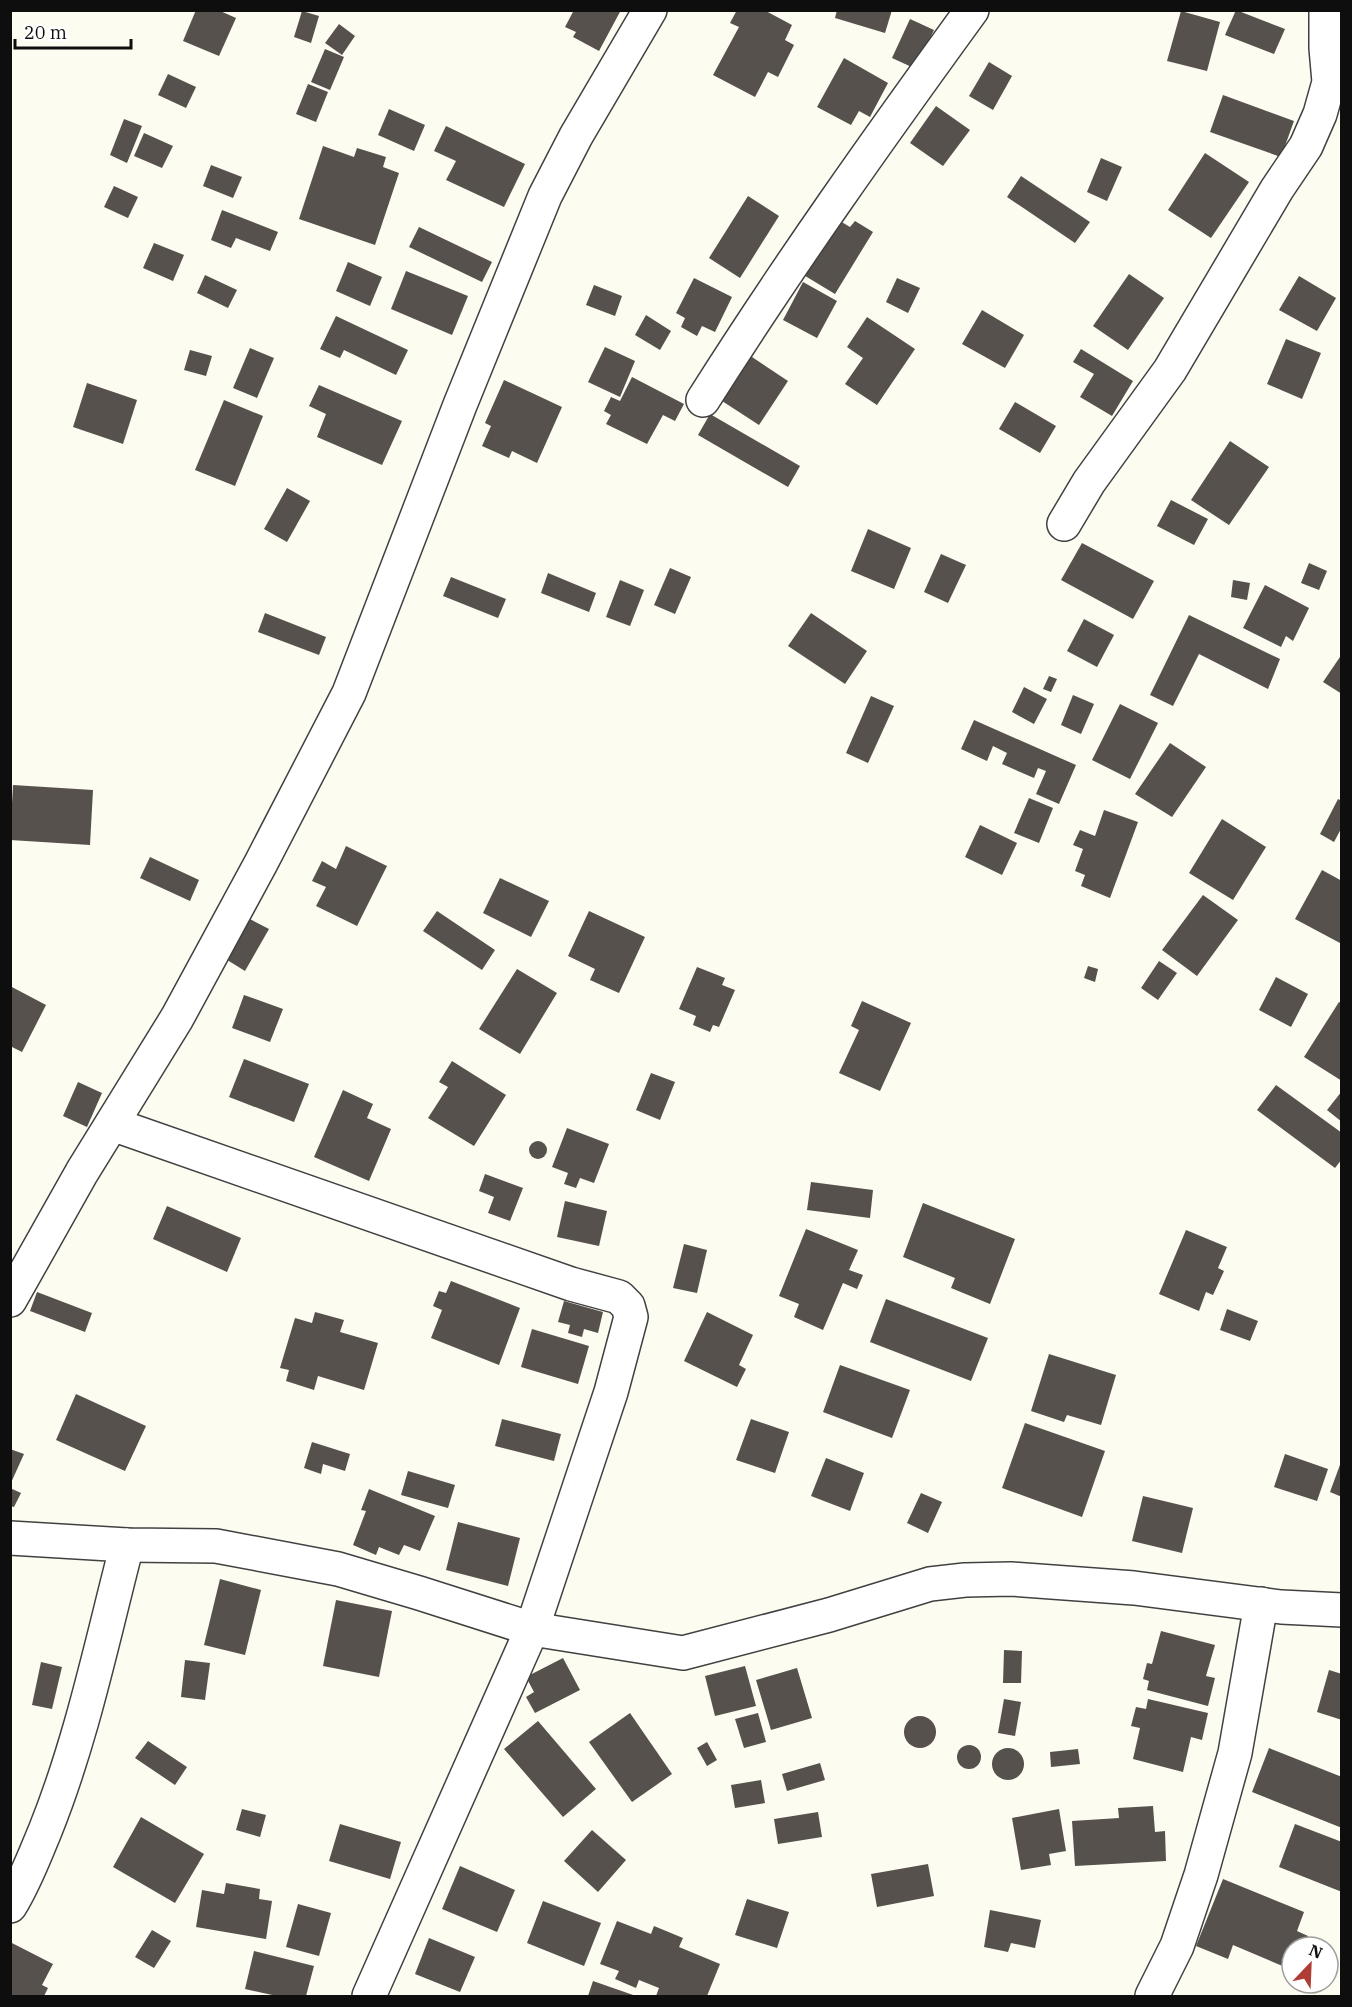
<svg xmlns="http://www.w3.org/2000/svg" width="1352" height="2007" font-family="'IBM Plex Serif',serif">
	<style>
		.building { fill: #56514c }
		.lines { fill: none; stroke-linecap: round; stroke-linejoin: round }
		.minor-casing { stroke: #414141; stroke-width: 36 }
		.minor { stroke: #fff; stroke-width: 33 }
	</style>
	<rect width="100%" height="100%" fill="#fdfcf1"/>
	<g class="building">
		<path d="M196 10H218L236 18 219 56 183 41Z"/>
		<path d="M574 10H621L599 51 573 37 576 32 565 27Z"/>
		<path d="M737 10H764L792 25 785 40 794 45 778 77 768 72 755 97 713 75 739 27 730 23Z"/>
		<path d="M837 10H892L885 33 835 18Z"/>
		<path d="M1236 10 1285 29 1274 54 1225 35Z"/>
		<path d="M302 11 319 16 311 43 294 37Z"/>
		<path d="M1181 11 1220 22 1207 71 1167 61Z"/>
		<path d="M910 19 934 30 916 69 892 58Z"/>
		<path d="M339 24 355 36 342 55 325 43Z"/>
		<path d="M325 49 344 57 330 90 311 82Z"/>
		<path d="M844 58 888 83 870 117 859 111 851 125 817 107Z"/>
		<path d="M989 62 1012 76 993 110 969 96Z"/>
		<path d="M168 74 196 87 186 108 158 95Z"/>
		<path d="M308 84 328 92 316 122 296 114Z"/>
		<path d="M1223 95 1294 121 1281 157 1210 132Z"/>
		<path d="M936 106 970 130 943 166 910 143Z"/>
		<path d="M389 109 425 125 414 151 378 135Z"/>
		<path d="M124 119 142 126 127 163 110 155Z"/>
		<path d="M446 126 525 164 504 207 446 180 456 161 434 151Z"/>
		<path d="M144 133 173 146 162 168 134 156Z"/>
		<path d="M323 146 354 157 357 148 386 157 383 167 399 173 375 245 299 219Z"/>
		<path d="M1205 153 1249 182 1211 238 1168 210Z"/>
		<path d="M1101 158 1122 167 1107 201 1087 192Z"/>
		<path d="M211 165 242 177 233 198 203 186Z"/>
		<path d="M1021 176 1090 222 1075 243 1007 197Z"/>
		<path d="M114 186 138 197 128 218 104 207Z"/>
		<path d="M748 196 779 216 740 278 709 258Z"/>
		<path d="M222 210 278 232 270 251 236 238 231 248 211 240Z"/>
		<path d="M830 215 850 227 855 221 873 232 835 294 787 265Z"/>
		<path d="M419 227 492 262 482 282 409 247Z"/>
		<path d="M154 243 184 255 173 281 143 268Z"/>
		<path d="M348 262 382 277 370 306 336 291Z"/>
		<path d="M406 271 468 296 452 335 391 309Z"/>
		<path d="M1129 274 1164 298 1128 350 1093 326Z"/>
		<path d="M205 275 237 290 228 308 197 293Z"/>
		<path d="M1299 276 1336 298 1317 331 1279 310Z"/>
		<path d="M694 278 732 297 715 332 702 326 697 336 681 327 685 318 676 313Z"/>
		<path d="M897 278 920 288 908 313 886 302Z"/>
		<path d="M803 282 837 301 817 338 783 320Z"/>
		<path d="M594 285 622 296 615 316 586 305Z"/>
		<path d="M982 310 1024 335 1005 368 962 344Z"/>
		<path d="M646 315 671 331 660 350 635 335Z"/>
		<path d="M336 316 408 350 396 375 344 350 340 358 320 349Z"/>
		<path d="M867 317 915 349 877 405 845 384 863 358 847 347Z"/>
		<path d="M1286 339 1321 353 1302 399 1267 384Z"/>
		<path d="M605 347 635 361 620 397 588 382Z"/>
		<path d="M250 348 274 358 257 398 233 388Z"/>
		<path d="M1081 349 1133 381 1112 416 1080 397 1094 374 1073 362Z"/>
		<path d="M190 350 212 356 206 376 184 370Z"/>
		<path d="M749 355 788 381 759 425 719 399Z"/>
		<path d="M632 377 684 404 675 421 663 415 647 444 606 424 611 415 604 411 611 397 620 401Z"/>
		<path d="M504 380 562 407 537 463 512 451 509 458 482 446 491 426 485 423Z"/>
		<path d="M87 383 137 400 123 444 73 427Z"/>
		<path d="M319 385 402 421 382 465 317 437 326 414 309 406Z"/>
		<path d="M224 400 263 416 235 486 195 470Z"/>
		<path d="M1015 402 1056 426 1040 453 999 429Z"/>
		<path d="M710 414 800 466 788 487 698 435Z"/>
		<path d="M1230 441 1269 467 1229 525 1191 500Z"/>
		<path d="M287 488 310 501 287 542 264 529Z"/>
		<path d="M1171 500 1208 519 1194 545 1157 526Z"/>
		<path d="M868 529 911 548 894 589 851 571Z"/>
		<path d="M1082 543 1154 581 1133 619 1061 580Z"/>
		<path d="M941 554 966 565 948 603 924 592Z"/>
		<path d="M1309 563 1327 571 1319 590 1301 583Z"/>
		<path d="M670 568 691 577 675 614 654 605Z"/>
		<path d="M548 573 596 593 589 612 541 593Z"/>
		<path d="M451 577 506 599 498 618 443 596Z"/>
		<path d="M620 580 644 590 630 626 606 617Z"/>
		<path d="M1233 580 1250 583 1247 600 1231 597Z"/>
		<path d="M1265 585 1309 608 1293 641 1286 636 1281 647 1243 628Z"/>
		<path d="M265 613 326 637 319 655 258 632Z"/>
		<path d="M811 613 867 651 845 684 788 646Z"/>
		<path d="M1189 615 1280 659 1268 689 1199 654 1173 706 1150 695Z"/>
		<path d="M1084 619 1114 635 1097 667 1067 651Z"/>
		<path d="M1342 654V694L1323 682Z"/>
		<path d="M1049 676 1057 679 1051 692 1043 689Z"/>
		<path d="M1024 687 1047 699 1034 724 1012 712Z"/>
		<path d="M1073 695 1094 704 1081 734 1061 725Z"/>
		<path d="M871 696 894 706 868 763 846 753Z"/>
		<path d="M1120 704 1158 723 1130 779 1092 760Z"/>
		<path d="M974 720 1076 765 1059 804 1036 794 1046 771 1038 768 1034 778 1002 764 1007 753 993 746 987 761 961 749Z"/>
		<path d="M1170 743 1206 767 1172 817 1135 794Z"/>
		<path d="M13 785 93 790 90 845 10 840Z"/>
		<path d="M1029 798 1053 808 1039 843 1014 833Z"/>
		<path d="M1338 799 1342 801V827L1334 842 1320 834Z"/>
		<path d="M1104 810 1138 822 1110 898 1081 886 1085 875 1075 871 1083 849 1073 845 1080 830 1095 836Z"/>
		<path d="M1222 819 1266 847 1233 900 1189 873Z"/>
		<path d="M980 825 1017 843 1002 875 965 857Z"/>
		<path d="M346 846 387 866 357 926 316 906 326 887 312 881 322 861 336 869Z"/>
		<path d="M150 857 199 880 190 901 140 878Z"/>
		<path d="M1322 870 1342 881V940L1340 943 1295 919Z"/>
		<path d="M500 878 549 901 531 937 483 913Z"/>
		<path d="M1203 895 1238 920 1197 976 1162 950Z"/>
		<path d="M437 911 495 950 482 970 423 931Z"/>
		<path d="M589 911 645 937 619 993 590 980 595 969 568 956Z"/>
		<path d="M248 918 269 929 245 971 224 958Z"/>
		<path d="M1159 961 1177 973 1158 1000 1141 988Z"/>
		<path d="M1088 966 1098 969 1095 982 1084 978Z"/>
		<path d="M697 967 725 978 722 985 735 990 719 1027 713 1025 710 1032 693 1025 696 1016 679 1009Z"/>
		<path d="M517 969 557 993 520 1054 479 1029Z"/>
		<path d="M1276 977 1308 994 1291 1027 1259 1010Z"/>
		<path d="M10 986 46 1005 22 1052 10 1046Z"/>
		<path d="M244 995 283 1009 270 1042 232 1028Z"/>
		<path d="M862 1001 911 1023 880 1091 839 1073 859 1030 851 1026Z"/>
		<path d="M1339 1002 1342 1003V1081L1304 1057Z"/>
		<path d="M244 1059 309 1084 294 1122 229 1097Z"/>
		<path d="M452 1061 506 1095 474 1146 428 1118 448 1087 439 1082Z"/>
		<path d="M651 1073 675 1082 660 1120 636 1110Z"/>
		<path d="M78 1082 102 1093 87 1127 63 1116Z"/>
		<path d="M1276 1085 1342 1133V1159L1335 1168 1257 1110Z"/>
		<path d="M343 1090 373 1104 367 1118 391 1129 369 1181 314 1157Z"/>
		<path d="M1342 1091V1122L1327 1110Z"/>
		<path d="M567 1128 609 1144 594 1183 580 1178 576 1188 564 1184 568 1173 552 1167Z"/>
		<circle cx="538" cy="1150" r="9"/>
		<path d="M485 1174 523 1188 510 1221 488 1213 494 1197 479 1191Z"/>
		<path d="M811 1182 873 1190 870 1218 807 1210Z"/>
		<path d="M565 1201 607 1211 599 1246 557 1237Z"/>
		<path d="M923 1203 1015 1239 990 1304 951 1288 955 1278 903 1257Z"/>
		<path d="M167 1206 241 1238 227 1272 153 1239Z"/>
		<path d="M806 1229 858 1250 849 1270 863 1275 857 1289 843 1283 823 1330 794 1317 799 1304 779 1296Z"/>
		<path d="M1186 1230 1227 1247 1218 1268 1224 1271 1213 1295 1206 1292 1199 1311 1159 1294Z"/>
		<path d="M684 1244 707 1250 697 1293 673 1288Z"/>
		<path d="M451 1281 520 1308 499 1365 431 1338 442 1310 433 1306 439 1291 446 1293Z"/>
		<path d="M37 1292 92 1313 85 1332 30 1311Z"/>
		<path d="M886 1299 988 1338 971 1381 870 1342Z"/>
		<path d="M564 1301 603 1312 598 1333 584 1329 582 1337 568 1333 570 1325 558 1322Z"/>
		<path d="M1227 1309 1258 1321 1250 1341 1220 1330Z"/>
		<path d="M315 1312 344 1320 340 1332 378 1343 364 1390 318 1376 314 1390 286 1381 289 1370 280 1368 295 1318 312 1323Z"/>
		<path d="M707 1312 753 1335 739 1365 746 1369 737 1387 684 1361Z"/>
		<path d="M532 1329 589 1346 578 1384 521 1367Z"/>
		<path d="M1049 1354 1116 1375 1101 1425 1067 1415 1064 1422 1031 1411Z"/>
		<path d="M840 1365 910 1390 892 1438 823 1412Z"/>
		<path d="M76 1394 146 1426 125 1471 56 1440Z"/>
		<path d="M502 1419 561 1434 554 1461 495 1446Z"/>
		<path d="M751 1419 789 1432 775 1473 736 1460Z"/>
		<path d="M1025 1423 1105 1451 1082 1517 1002 1488Z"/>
		<path d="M312 1442 350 1454 345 1471 323 1464 321 1474 304 1468Z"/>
		<path d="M10 1449 24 1454 10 1485Z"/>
		<path d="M1285 1454 1328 1469 1317 1501 1274 1487Z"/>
		<path d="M826 1458 864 1473 850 1511 811 1496Z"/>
		<path d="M1341 1462H1342V1497L1330 1492Z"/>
		<path d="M408 1471 455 1485 448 1508 401 1495Z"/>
		<path d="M10 1488 21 1493 14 1507 10 1506Z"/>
		<path d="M369 1489 435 1516 420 1551 404 1545 399 1555 379 1547 376 1555 353 1545 366 1511 361 1510Z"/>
		<path d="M921 1493 942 1502 928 1533 907 1523Z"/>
		<path d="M1143 1496 1193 1508 1182 1553 1132 1541Z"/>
		<path d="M458 1522 520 1538 508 1586 446 1570Z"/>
		<path d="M220 1579 261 1590 245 1655 204 1645Z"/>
		<path d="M336 1600 392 1611 379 1677 323 1666Z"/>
		<path d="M1161 1631 1215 1645 1206 1676 1215 1678 1208 1706 1147 1690 1149 1681 1143 1679 1147 1663 1152 1664Z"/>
		<path d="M1004 1650 1022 1651 1021 1683H1003Z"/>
		<path d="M563 1658 580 1690 535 1713 526 1697 534 1692 526 1677Z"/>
		<path d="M185 1660 210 1663 205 1700 181 1697Z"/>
		<path d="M41 1662 62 1667 52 1709 32 1705Z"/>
		<path d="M745 1666 756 1706 715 1716 705 1676Z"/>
		<path d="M797 1668 812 1718 771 1730 756 1680Z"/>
		<path d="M1329 1670 1342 1674V1720L1317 1712Z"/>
		<path d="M1004 1699 1021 1702 1015 1736 998 1733Z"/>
		<path d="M1148 1699 1208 1713 1202 1740 1191 1737 1183 1772 1133 1759 1140 1728 1131 1726 1136 1707 1146 1709Z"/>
		<path d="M630 1713 672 1774 632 1802 589 1742Z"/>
		<path d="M758 1713 766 1742 744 1748 735 1719Z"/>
		<circle cx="920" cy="1732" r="16"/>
		<path d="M538 1721 596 1789 563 1817 504 1749Z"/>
		<path d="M148 1741 187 1767 175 1785 135 1758Z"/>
		<path d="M707 1742 717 1760 707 1766 697 1748Z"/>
		<circle cx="969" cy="1757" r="12"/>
		<path d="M1269 1748 1342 1777V1828L1252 1792Z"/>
		<circle cx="1008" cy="1764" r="16"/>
		<path d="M1078 1749 1080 1764 1051 1767 1050 1752Z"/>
		<path d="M820 1763 825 1780 787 1791 782 1774Z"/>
		<path d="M761 1780 765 1803 735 1808 731 1785Z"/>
		<path d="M1153 1806 1155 1832 1165 1831 1166 1861 1075 1866 1072 1821 1119 1818 1118 1808Z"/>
		<path d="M242 1809 266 1815 260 1837 236 1830Z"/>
		<path d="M1059 1809 1066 1851 1049 1854 1051 1865 1021 1870 1012 1818Z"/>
		<path d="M818 1812 822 1837 778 1844 774 1819Z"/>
		<path d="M141 1817 204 1854 175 1903 113 1867Z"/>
		<path d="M340 1824 401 1842 390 1879 329 1861Z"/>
		<path d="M1295 1824 1342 1842V1892L1279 1867Z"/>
		<path d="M592 1830 626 1860 598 1892 564 1861Z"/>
		<path d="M928 1864 934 1896 877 1907 871 1874Z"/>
		<path d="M460 1866 515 1890 497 1932 442 1909Z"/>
		<path d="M1223 1879 1304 1912 1297 1931 1308 1936 1304 1947H1292V1970L1233 1945 1228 1959 1196 1946Z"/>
		<path d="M226 1883 260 1889 259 1899 272 1901 266 1939 196 1927 202 1890 224 1894Z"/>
		<path d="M747 1899 789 1912 777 1948 735 1935Z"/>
		<path d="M543 1901 601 1923 584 1966 527 1943Z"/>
		<path d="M298 1904 331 1913 319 1956 286 1947Z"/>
		<path d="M990 1910 1041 1920 1035 1948 1011 1943 1008 1952 984 1947Z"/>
		<path d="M617 1921 651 1934 654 1926 683 1938 679 1947 720 1964 707 1996H656L659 1988 639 1980 636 1988 615 1979 619 1971 600 1964Z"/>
		<path d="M152 1930 171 1941 154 1968 135 1957Z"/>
		<path d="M429 1938 475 1957 460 1992 415 1974Z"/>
		<path d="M10 1942 53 1964 42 1985 48 1988 44 1996H10Z"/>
		<path d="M254 1951 314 1966 306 1996H277L245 1989Z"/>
		<path d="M593 1981 636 1996H588Z"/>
	</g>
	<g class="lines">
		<defs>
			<g id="minor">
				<path d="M703 400C787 267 879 138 972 10"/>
				<path d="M1064 524 1089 482 1170 370 1277 189 1306 146 1320 114 1329 82 1326 48V10"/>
				<path d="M112 1124 571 1284 619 1297 628 1306 631 1317 611 1392 532 1629 369 1996"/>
				<path d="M10 1300 82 1172 177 1018 261 863 349 693 460 405 545 196 576 136 650 10"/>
				<path d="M10 1538 127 1545 216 1546 338 1569 419 1593 532 1629 683 1653 829 1615 930 1584 965 1580 1011 1579 1134 1588 1281 1607 1342 1610"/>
				<path d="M10 1906C25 1882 34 1857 45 1831 82 1739 102 1641 127 1545"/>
				<path d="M1152 1996 1177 1946 1201 1875 1235 1753 1261 1604"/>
			</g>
		</defs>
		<use href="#minor" class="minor-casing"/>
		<use href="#minor" class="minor"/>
	</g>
	<rect width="1352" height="2007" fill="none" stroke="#0e0e0e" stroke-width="24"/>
	<g transform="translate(1310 1965) rotate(23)"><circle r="28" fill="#ffffff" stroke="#9f9f9f" stroke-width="1.5"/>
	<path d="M0-4.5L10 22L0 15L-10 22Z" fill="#af3d36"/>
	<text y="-9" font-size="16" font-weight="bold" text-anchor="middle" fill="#0e0e0e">N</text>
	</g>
	<path d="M15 39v9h116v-9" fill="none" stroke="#0e0e0e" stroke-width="3"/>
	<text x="24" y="39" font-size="18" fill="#0e0e0e" stroke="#ffffff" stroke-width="4.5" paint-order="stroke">20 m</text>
</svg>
